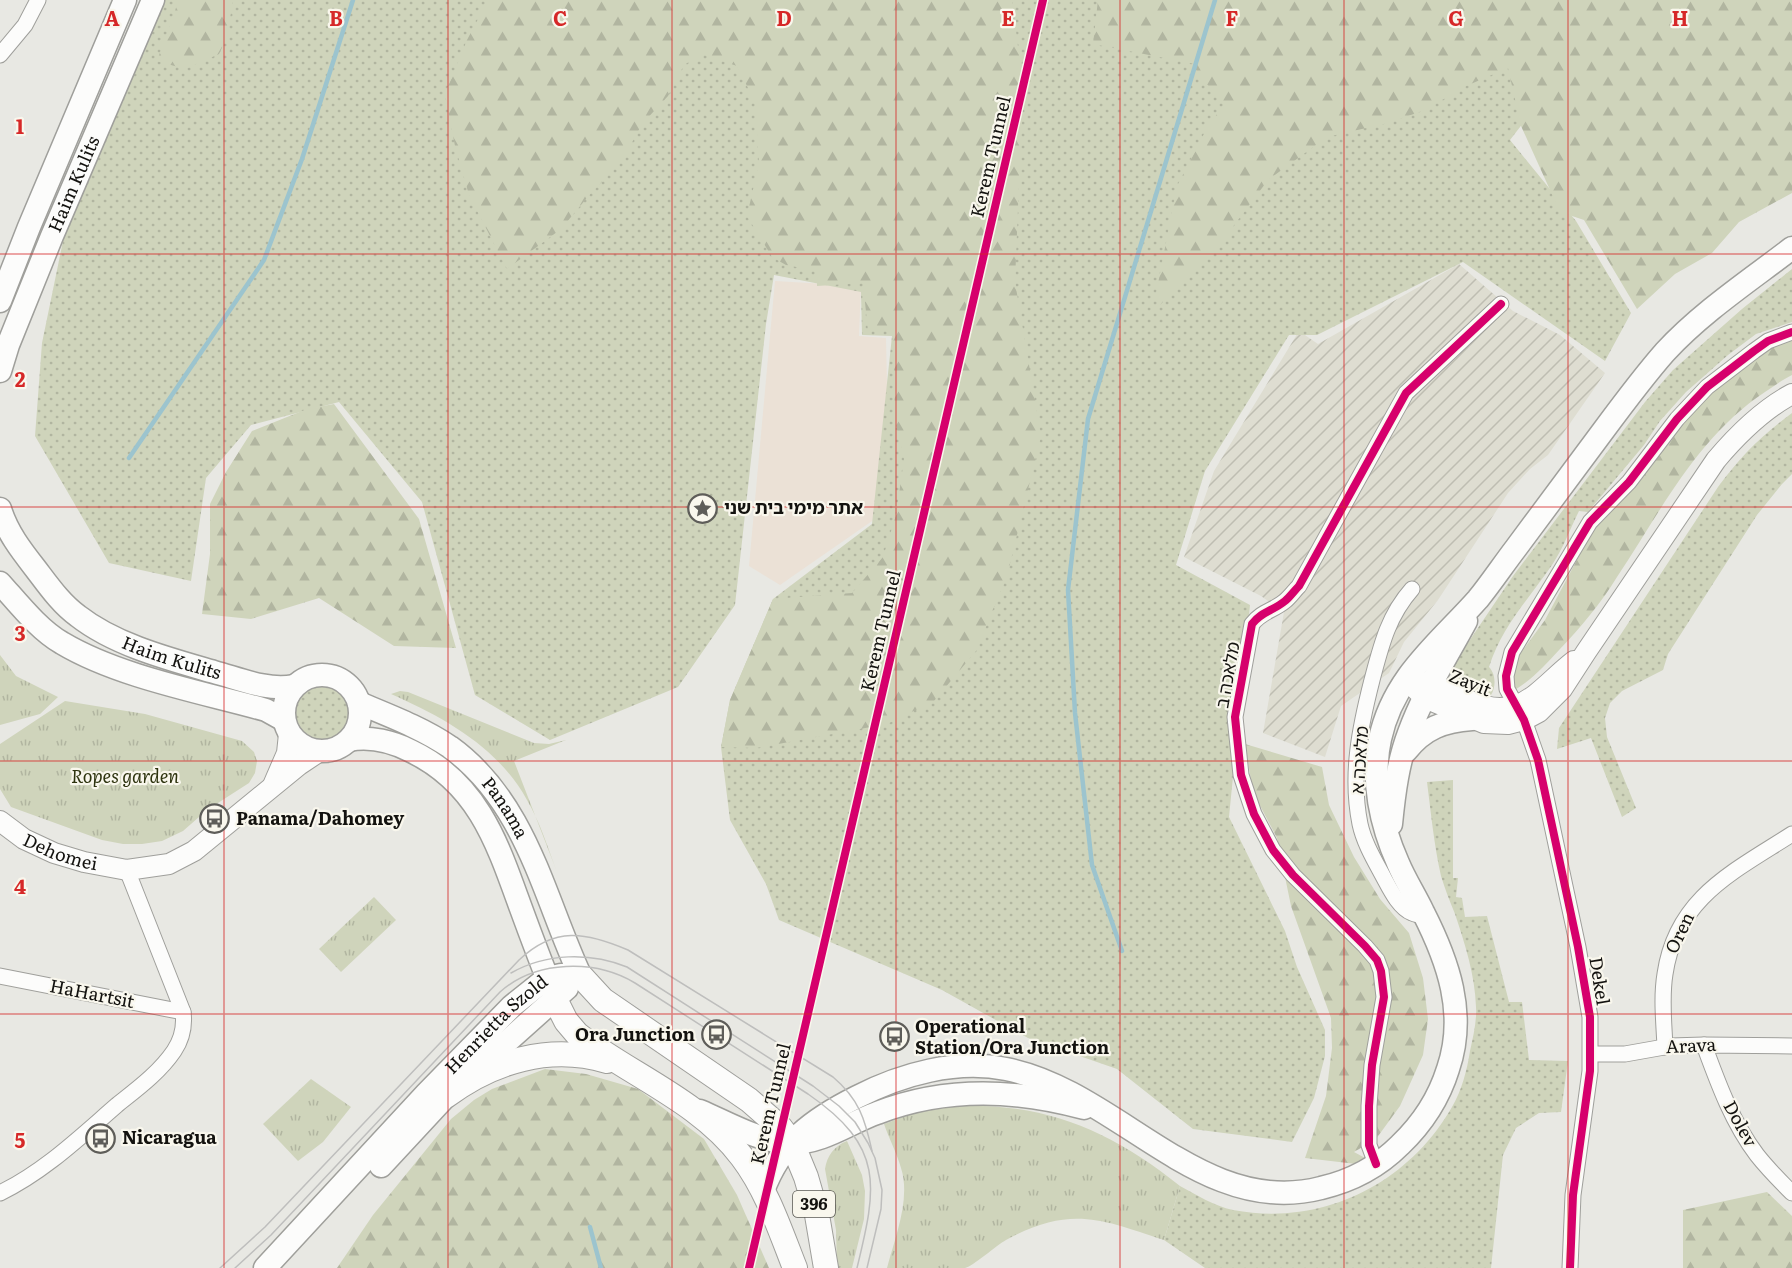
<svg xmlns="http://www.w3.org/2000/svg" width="1792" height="1268" font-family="Literata,'Noto Sans Hebrew',serif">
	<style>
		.commercial { fill: #ebe1d6 }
		.industrial { fill: url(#industrial-furrows) }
		.grass { fill: url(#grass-dots) }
		.forest { fill: url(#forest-firs) }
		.park { fill: url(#park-tufts) }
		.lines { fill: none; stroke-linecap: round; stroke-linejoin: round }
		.stream { stroke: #9cc4ce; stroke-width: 4.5 }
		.minor-casing { stroke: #9f9f9b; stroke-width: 17 }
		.tertiary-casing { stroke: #9f9f9b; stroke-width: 22 }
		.secondary-casing { stroke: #9f9f9b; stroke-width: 25 }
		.primary-casing { stroke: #9f9f9b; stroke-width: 26 }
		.minor { stroke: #fcfcfb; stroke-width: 15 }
		.tertiary { stroke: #fcfcfb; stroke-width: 20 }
		.secondary { stroke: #fcfcfb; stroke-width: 22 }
		.primary { stroke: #fcfcfb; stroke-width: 24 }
		.tram { stroke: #bebebd; stroke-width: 1.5 }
		.cycleway-casing { stroke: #f9f7ed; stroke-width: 11 }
		.cycleway { stroke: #d6006c; stroke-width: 8 }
		.grid { fill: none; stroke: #d62828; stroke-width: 1.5; stroke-opacity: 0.55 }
		.labels { text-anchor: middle; stroke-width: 4.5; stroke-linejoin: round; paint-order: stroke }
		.shield { fill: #f9f7ed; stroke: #585752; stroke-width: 1.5 }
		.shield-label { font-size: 16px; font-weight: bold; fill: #13120f }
		.street-label { font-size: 18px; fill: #13120f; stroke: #f9f7ed }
		.poi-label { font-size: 18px; font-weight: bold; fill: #13120f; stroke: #f9f7ed; text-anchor: start }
		.park-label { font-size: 18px; font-style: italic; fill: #2e340f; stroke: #f9f7ed }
		.grid-label { font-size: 20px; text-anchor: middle; font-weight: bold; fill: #d62828; stroke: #f9f7ed; stroke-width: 4.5; stroke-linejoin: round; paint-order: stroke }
	</style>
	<defs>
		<pattern id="industrial-furrows" width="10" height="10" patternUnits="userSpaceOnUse" patternTransform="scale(1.5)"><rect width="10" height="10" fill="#deddd1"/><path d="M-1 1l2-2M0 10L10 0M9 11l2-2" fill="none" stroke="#bebdb2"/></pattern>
		<pattern id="grass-dots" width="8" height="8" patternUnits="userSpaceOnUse" patternTransform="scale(1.5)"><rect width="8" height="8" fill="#cfd4bb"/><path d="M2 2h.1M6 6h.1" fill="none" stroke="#b1b5a0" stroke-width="1.8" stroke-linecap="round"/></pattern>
		<pattern id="forest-firs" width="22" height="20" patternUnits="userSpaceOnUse" patternTransform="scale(1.5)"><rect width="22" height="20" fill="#cfd4bb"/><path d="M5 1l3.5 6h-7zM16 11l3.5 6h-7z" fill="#b1b5a0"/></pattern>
		<pattern id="park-tufts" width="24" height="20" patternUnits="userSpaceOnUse" patternTransform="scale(1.5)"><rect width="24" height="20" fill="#cfd4bb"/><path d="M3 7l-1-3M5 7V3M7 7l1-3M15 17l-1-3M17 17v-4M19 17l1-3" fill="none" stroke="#b1b5a0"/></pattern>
	</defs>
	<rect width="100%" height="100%" fill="#e8e8e3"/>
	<path class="commercial" d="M775 281 861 286 859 336 886 338 889 486 875 519 780 585 749 566Z"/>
	<path class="industrial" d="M1459 264 1513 311 1560 335 1605 373 1548 455 1530 469 1508 493 1438 600 1404 642 1389 673 1341 706 1325 757 1263 733 1284 612 1261 596 1184 557 1214 471 1299 331 1318 344Z"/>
	<g class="grass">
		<path d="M159 0H1558L1570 62 1510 140 1576 221 1631 313 1605 361 1463 262 1317 335H1289L1205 471 1176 565 1250 605 1229 817 1285 931 1297 967 1325 1030V1056L1314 1098 1292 1142 1193 1129 1117 1069 1028 1038 942 990 779 920 766 884 730 820 721 747 730 700 773 599 872 524 892 336 862 335 861 292 774 275 766 324 735 605 678 687 550 740 475 695 422 502 339 402 251 425 206 478 191 581 109 563 35 436 42 343 63 241 87 166Z"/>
		<path d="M1792 269V322L1756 334 1728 355 1686 392 1660 421 1644 445 1588 512 1579 511C1570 529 1563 549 1552 565 1528 600 1502 626 1489 667 1496 674 1496 687 1491 695H1484L1459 682 1454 669 1455 662 1513 576 1645 402 1673 370 1742 309Z"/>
		<path d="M1792 413V474L1782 484 1757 515 1668 654 1663 670 1622 691 1610 703 1605 718 1607 737 1636 808 1622 817 1591 738 1557 749 1559 728 1718 487C1742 455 1760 437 1792 413Z"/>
		<circle cx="322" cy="713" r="31"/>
		<path d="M1453 780V878H1458L1456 897 1462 898 1465 917 1487 916 1509 1002H1522L1529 1060 1568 1061 1561 1112 1539 1113 1516 1128 1503 1155 1491 1268H1205L1164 1240 1180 1186C1197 1195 1214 1206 1233 1210 1322 1227 1408 1184 1452 1107 1462 1090 1467 1070 1470 1051 1473 1037 1477 1021 1476 1007 1475 975 1465 944 1455 914 1450 902 1445 889 1441 876 1434 845 1431 813 1427 782Z"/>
	</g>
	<g class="forest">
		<path d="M179 0H233L227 37 219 54 185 69 157 61Z"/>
		<path d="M488 0H1012L1023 85 1015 282 1041 436 1007 576 976 651 934 701 887 724 756 748 721 747 730 700 773 599 852 593 883 557 896 515 904 459 895 420 893 331H868L863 283 817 286V271L786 265 772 257 747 216 759 163 755 102 737 66 702 54 684 65 668 96 642 124 622 161 591 193 561 229 507 269 469 195 455 146 445 94 467 40Z"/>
		<path d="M1098 0H1792V193L1739 222 1712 253 1675 274 1637 309 1584 220 1560 212 1521 126 1508 68 1466 86 1425 110 1388 123 1327 137 1268 180 1226 236 1160 305 1156 294 1177 186 1208 126 1224 105 1197 72 1195 64 1093 44Z"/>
		<path d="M1792 339V375C1782 380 1774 386 1765 392 1697 437 1661 511 1617 577 1601 603 1581 627 1560 649 1545 665 1532 680 1513 691L1514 662 1545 620 1596 524 1709 392 1753 358 1785 340Z"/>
		<path d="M334 404 419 519 456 648 394 646 319 598 251 619 202 614 210 554V504L226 472 252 431 307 409Z"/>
		<path d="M1245 744 1322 767 1329 805 1354 857 1380 899 1409 933 1423 978 1428 1019 1423 1055 1400 1106 1376 1139 1354 1152 1382 1167 1305 1158 1326 1096 1332 1048 1331 1018 1291 906 1277 838 1253 792Z"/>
		<path d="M545 1069 586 1074 638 1089 704 1139 737 1195 769 1268H337L373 1215 451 1119 474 1100 492 1089Z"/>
		<path d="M1767 1192 1792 1216V1268H1683V1210Z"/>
	</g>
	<g class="park">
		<path d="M0 655 16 676 58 697 40 714 0 725Z"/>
		<path d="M400 691 408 692 534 743 549 744 566 740 514 761 557 872C548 848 540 822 527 800 498 747 443 717 391 694Z"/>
		<path d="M65 701 145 714 242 741 254 752 257 761 255 773 249 783 207 810 183 831 162 841 142 844H123L102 840 11 807 0 789V744Z"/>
		<path d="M374 897 396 920 341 972 319 949Z"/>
		<path d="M311 1079 351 1107 323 1142 298 1161 263 1124Z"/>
		<path d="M958 1106C1047 1103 1111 1131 1180 1186L1164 1240C1101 1219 1070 1205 1006 1240 997 1245 972 1267 965 1268 944 1268 910 1268 887 1268 895 1237 911 1199 901 1168 897 1153 889 1139 884 1124L917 1112Z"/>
		<path d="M847 1141 862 1175 865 1191 864 1219 852 1268H837L836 1230 825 1169C827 1156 834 1146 847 1141Z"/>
	</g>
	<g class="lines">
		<g class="stream">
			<path d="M129 458 264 260 302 159 353 0"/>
			<path d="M1122 951 1092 865 1075 713 1068 590 1088 419 1215 0"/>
			<path d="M590 1227 601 1268"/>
		</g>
		<defs>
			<g id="minor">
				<path d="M0 55 25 25 38 0"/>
				<path d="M1412 589C1388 616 1381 646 1372 680 1360 727 1350 774 1360 824 1364 843 1375 861 1384 878 1390 889 1399 908 1412 913 1415 915 1421 915 1425 916"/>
				<path d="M0 976 183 1012"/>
				<path d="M1704 1045C1718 1083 1732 1122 1757 1155 1768 1169 1780 1181 1792 1193"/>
				<path d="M1665 1047C1664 1023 1661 998 1665 974 1676 898 1733 872 1792 834"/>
				<path d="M1591 1054H1625L1670 1046 1704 1045 1792 1046"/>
				<path d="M1376 1164 1369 1145V1106L1372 1065 1384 997 1381 971 1377 960 1365 946 1293 875 1273 850 1254 814 1241 775 1235 717 1252 624C1262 611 1273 611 1285 601 1290 597 1294 591 1299 586L1406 393 1501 304"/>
				<path d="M0 1193C45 1171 80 1137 117 1105 137 1089 159 1073 174 1051 182 1039 185 1027 183 1012L127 870"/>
				<path d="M1570 1268 1573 1195 1590 1071V1017L1578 947 1538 760 1524 720 1507 689 1506 676 1512 652 1590 522 1629 482 1677 419 1707 387 1754 351 1768 341 1792 332"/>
			</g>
			<g id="tertiary">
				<path d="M1406 680 1425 698 1484 723 1508 724 1524 720 1539 712 1562 689 1586 652 1716 460C1738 434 1762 410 1792 394"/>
				<path d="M1418 682C1437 685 1453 693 1470 701 1521 723 1538 689 1574 661"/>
				<path d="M274 783 287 753 289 734"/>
				<path id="s1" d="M0 821 24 839 54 853 84 862 127 870 169 864 194 851 299 765 320 751"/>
			</g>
			<g id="secondary">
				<path d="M0 301 29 227 125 0"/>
				<path id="s2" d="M0 371 8 345 52 236 153 0"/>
				<path id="s3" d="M0 509C7 532 21 550 35 568 48 585 61 604 78 616 115 645 169 659 214 672 240 679 267 691 294 686"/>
				<path d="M0 583C18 603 39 630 62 643 119 677 202 692 266 710L284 720"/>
				<circle cx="322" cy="713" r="38"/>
				<path id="s4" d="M359 703C390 716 422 728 450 747 526 802 543 895 580 975"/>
				<path d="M349 740C370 736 393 742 411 751 476 782 496 839 519 903 530 933 541 963 553 992"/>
				<path d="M1406 751C1424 728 1444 721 1472 719"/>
				<path d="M1391 824C1394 793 1398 762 1409 733 1423 694 1446 658 1466 621"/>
				<path d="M700 1111C728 1123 760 1142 791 1143 823 1143 849 1123 877 1113 944 1087 1015 1089 1084 1108"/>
				<path d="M381 1166 446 1096 567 988"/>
				<path d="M763 1191C781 1142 813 1119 857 1097 902 1074 956 1059 1006 1069 1118 1091 1201 1219 1321 1188 1351 1181 1379 1166 1400 1145 1422 1124 1439 1098 1448 1069 1467 1014 1448 961 1423 912 1415 895 1405 880 1398 863 1381 825 1371 780 1380 739 1393 677 1439 643 1478 599 1491 583 1503 565 1516 548 1545 509 1574 470 1603 431 1623 404 1643 377 1665 352 1702 312 1749 281 1792 248"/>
				<path id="s5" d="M265 1268 426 1094 512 1006 547 978 561 975H580"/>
			</g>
			<g id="primary">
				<path d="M580 975 603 1000 749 1100 780 1127 792 1143 806 1177 817 1215 826 1268"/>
				<path d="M555 999 566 1021 577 1034C630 1075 700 1101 742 1157 767 1190 780 1230 795 1268"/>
				<path d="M446 1096C493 1061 550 1044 607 1061"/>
			</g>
		</defs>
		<use href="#minor" class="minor-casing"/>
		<use href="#tertiary" class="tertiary-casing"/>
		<use href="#secondary" class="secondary-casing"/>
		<use href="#primary" class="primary-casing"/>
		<use href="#minor" class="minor"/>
		<use href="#tertiary" class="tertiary"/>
		<use href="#secondary" class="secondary"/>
		<use href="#primary" class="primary"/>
		<g class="tram">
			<path d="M511 973C546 953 590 952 627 967L813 1086 839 1106 855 1122 868 1143 875 1158 882 1190 881 1209 867 1268"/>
			<path d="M220 1268 265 1227 519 960C555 926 586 932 628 950L833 1077C859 1099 865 1119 872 1151"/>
			<path d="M235 1268 271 1235 500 992C536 960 595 959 635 983L808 1094C885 1147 877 1186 857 1268"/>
		</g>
		<defs>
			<g id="cycleway">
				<path d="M1376 1164 1369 1145V1106L1372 1065 1384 997 1381 971 1377 960 1365 946 1293 875 1273 850 1254 814 1241 775 1235 717 1252 624C1262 611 1273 611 1285 601 1290 597 1294 591 1299 586L1406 393 1501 304"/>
				<path d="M749 1268 1043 0"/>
				<path d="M1570 1268 1573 1195 1590 1071V1017L1578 947 1538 760 1524 720 1507 689 1506 676 1512 652 1590 522 1629 482 1677 419 1707 387 1754 351 1768 341 1792 332"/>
			</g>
		</defs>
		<use href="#cycleway" class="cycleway-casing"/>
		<use href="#cycleway" class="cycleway"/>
	</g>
	<path class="grid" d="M224 0V1268M448 0V1268M672 0V1268M896 0V1268M1120 0V1268M1344 0V1268M1568 0V1268M0 254H1792M0 507H1792M0 761H1792M0 1014H1792"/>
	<defs>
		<symbol id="sight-ring" viewBox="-11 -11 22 22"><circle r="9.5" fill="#f9f7ed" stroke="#5e5d59" stroke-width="1.5"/><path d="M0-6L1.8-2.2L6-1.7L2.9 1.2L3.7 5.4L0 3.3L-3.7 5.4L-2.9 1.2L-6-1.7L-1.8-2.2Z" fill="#5e5d59"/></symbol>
		<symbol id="bus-ring" viewBox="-11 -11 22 22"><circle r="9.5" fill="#f9f7ed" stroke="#5e5d59" stroke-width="1.5"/><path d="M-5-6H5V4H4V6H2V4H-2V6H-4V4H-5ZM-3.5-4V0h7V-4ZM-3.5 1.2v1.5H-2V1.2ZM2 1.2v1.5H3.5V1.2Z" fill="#5e5d59"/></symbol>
	</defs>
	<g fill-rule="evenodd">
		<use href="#sight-ring" x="686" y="492" width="33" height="33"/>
		<use href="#bus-ring" x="198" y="802" width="33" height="33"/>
		<use href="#bus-ring" x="700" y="1018" width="33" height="33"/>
		<use href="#bus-ring" x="878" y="1020" width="33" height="33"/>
		<use href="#bus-ring" x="84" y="1122" width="33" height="33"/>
	</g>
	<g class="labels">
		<rect class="shield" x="793" y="1191" width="42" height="26" rx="4.5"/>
		<g class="shield-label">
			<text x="814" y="1210">396</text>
		</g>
		<g class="street-label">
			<text transform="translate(991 157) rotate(-77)" y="6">Kerem Tunnel</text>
			<text dy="6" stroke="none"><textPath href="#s2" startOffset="201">Haim Kulits</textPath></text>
			<text transform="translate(881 631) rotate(-77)" y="6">Kerem Tunnel</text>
			<text dy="6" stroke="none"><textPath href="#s3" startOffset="237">Haim Kulits</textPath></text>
			<text transform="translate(1228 675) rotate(-80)" y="6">מלאכה ב</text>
			<text transform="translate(1470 683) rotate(22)" y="6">Zayit</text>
			<text transform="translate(1360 760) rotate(-86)" y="6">מלאכה א</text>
			<text dy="6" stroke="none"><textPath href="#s4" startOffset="184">Panama</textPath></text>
			<text dy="6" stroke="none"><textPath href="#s1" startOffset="69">Dehomei</textPath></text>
			<text transform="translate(1680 933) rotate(-64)" y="6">Oren</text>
			<text transform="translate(1599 981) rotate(81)" y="6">Dekel</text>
			<text transform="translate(92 994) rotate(11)" y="6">HaHartsit</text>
			<text dy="6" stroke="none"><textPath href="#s5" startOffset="336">Henrietta Szold</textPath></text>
			<text transform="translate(1691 1046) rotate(-3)" y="6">Arava</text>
			<text transform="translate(771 1104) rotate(-77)" y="6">Kerem Tunnel</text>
			<text transform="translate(1740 1124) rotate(61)" y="6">Dolev</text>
		</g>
		<g class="poi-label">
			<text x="724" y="514">אתר מימי בית שני</text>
			<text x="236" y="825">Panama/Dahomey</text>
			<text x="915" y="1033">Operational<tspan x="915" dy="21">Station/Ora Junction</tspan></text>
			<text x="695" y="1041" text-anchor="end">Ora Junction</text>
			<text x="122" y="1144">Nicaragua</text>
		</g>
		<g class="park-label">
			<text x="125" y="783">Ropes garden</text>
		</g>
	</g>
	<g class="grid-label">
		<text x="112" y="26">A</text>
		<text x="336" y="26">B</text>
		<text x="560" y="26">C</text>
		<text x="784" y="26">D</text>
		<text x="1008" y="26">E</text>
		<text x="1232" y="26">F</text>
		<text x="1456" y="26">G</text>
		<text x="1680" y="26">H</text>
		<text x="20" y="134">1</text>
		<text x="20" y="387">2</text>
		<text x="20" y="641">3</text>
		<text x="20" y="894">4</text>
		<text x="20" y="1148">5</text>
	</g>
</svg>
